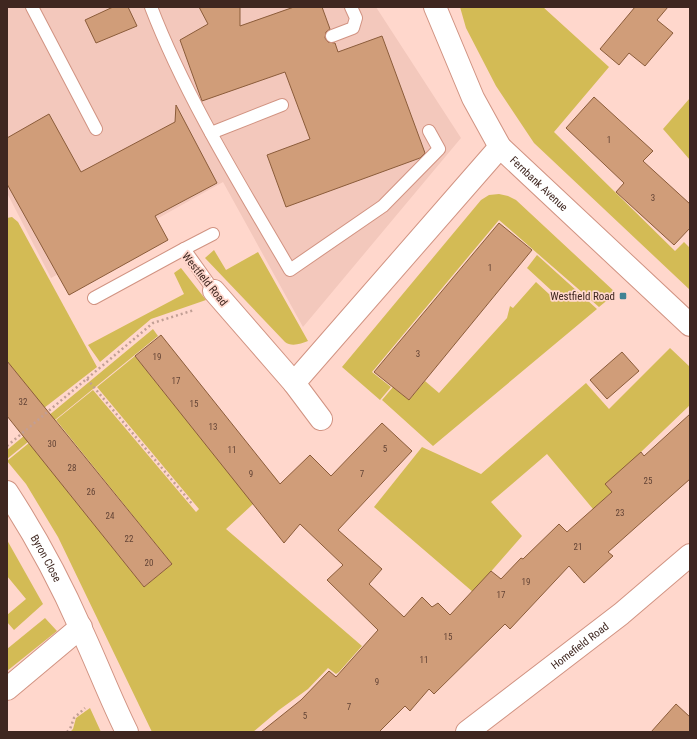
<svg xmlns="http://www.w3.org/2000/svg" width="697" height="739" font-family="'Roboto Condensed',sans-serif">
	<style>
		.built { fill: #f3c8bc }
		.green { fill: #d3bb55 }
		.building { fill: #d09d79; stroke: #8b5c3a }
		.lines { fill: none; stroke-linecap: round; stroke-linejoin: round }
		.lane-casing { stroke: #d19382; stroke-width: 14 }
		.street-casing { stroke: #d19382; stroke-width: 24 }
		.path { stroke: #c29f95; stroke-width: 2.5; stroke-dasharray: 2 3; stroke-linecap: butt }
		.lane { stroke: #fff; stroke-width: 12 }
		.street { stroke: #fff; stroke-width: 22 }
		.poi-dot { fill: #408394; stroke: #ffd7cc; stroke-width: 1.5 }
		.labels { text-anchor: middle; stroke-width: 3.5; stroke-linejoin: round; paint-order: stroke }
		.number-label { font-size: 9px; fill: #634436 }
		.street-label { font-size: 11px; fill: #3f2720; stroke: #ffd7cc }
		.poi-label { font-size: 11px; fill: #3f2720; stroke: #ffd7cc; text-anchor: end }
	</style>
	<rect width="100%" height="100%" fill="#ffd7cc"/>
	<path class="built" d="M7 7H376L461 138 303 327 223 182 51 278 7 193Z"/>
	<g class="green">
		<path d="M460 7H543L609 67 554 132 675 251 684 242 690 248V290L534 143 496 86 466 28Z"/>
		<path d="M690 98V160L663 129Z"/>
		<path d="M499 194 508 196 516 200 616 293 599 307 499 220 372 372 391 387 380 400 342 367 481 200 489 195Z"/>
		<path d="M12 217 18 222 97 367 44 408 7 361V218Z"/>
		<path d="M214 250 226 270 258 252 308 341C301 344 291 347 285 342L205 258Z"/>
		<path d="M537 255 597 309 433 446 382 400 393 387 409 400 425 381 439 393 507 318 510 306 513 308 536 282 549 294 552 291 527 268Z"/>
		<path d="M181 268 206 300 151 319 100 362 88 345 184 294 174 273Z"/>
		<path d="M153 329 158 336 7 459V450Z"/>
		<path d="M670 348 690 367V405L641 452 612 492 593 509 547 454 491 502 522 536 473 592 374 507 422 447 481 474 586 383 609 409Z"/>
		<path d="M135 356 228 472 273 475 278 481 226 529 362 646 339 672 336 674 328 668 308 689 279 710 253 732H152L58 537 26 484 7 461 29 443 144 587 172 564 56 420 93 390 196 512 199 509 97 387Z"/>
		<path d="M7 540 43 604 14 630 7 622V615L26 599 7 576Z"/>
		<path d="M45 618 57 631 7 671V649Z"/>
		<path d="M90 708 101 732H70L73 729 76 718Z"/>
	</g>
	<g class="building">
		<path d="M113 7H128L137 26 96 43 85 20Z"/>
		<path d="M199 7H240V26L294 7H322L330 29 326 32 325 38 328 42 335 43 338 52 382 36 425 153 420 158 286 207 267 155 310 139 285 72 202 101 180 40 208 24Z"/>
		<path d="M635 7H668L657 20 673 33 645 66 629 53 619 65 600 49Z"/>
		<path d="M594 97 653 151 643 161 690 204V228L674 245 616 192 624 183 566 128Z"/>
		<path d="M176 105 217 183 155 216 168 240 69 295 7 184V138L49 114 81 172 175 122Z"/>
		<path d="M499 223 532 250 409 400 374 372Z"/>
		<path d="M161 335 280 484 310 455 331 476 382 423 412 451 338 530 382 569 369 584 404 617 422 597 432 607 438 603 450 615 491 571 501 579 521 558 523 559 559 524 567 532 612 492 605 484 641 452 644 456 690 414V479L608 552 613 556 584 583 569 566 510 629 505 624 434 694 429 689 410 711 405 706 379 732H261L301 700 329 671 336 677 378 630 327 580 343 565 300 524 284 543 135 356Z"/>
		<path d="M622 352 639 371 607 399 590 380Z"/>
		<path d="M7 361 172 564 144 587 7 416Z"/>
		<path d="M676 704 690 717V732H651Z"/>
	</g>
	<g class="lines">
		<defs>
			<g id="lane">
				<path d="M32 7 96 129"/>
				<path d="M151 7C186 98 241 186 290 270L383 206 439 149 429 131"/>
				<path d="M332 36 353 28 356 18 351 7"/>
				<path d="M211 133 282 105"/>
				<path d="M184 249 213 234"/>
				<path d="M94 298 184 249 214 291"/>
			</g>
			<g id="street">
				<path id="s1" d="M435 7 473 98 500 147 690 325"/>
				<path d="M214 291 294 383"/>
				<path d="M321 419 294 383 500 147"/>
				<path id="s2" d="M7 492C35 535 60 581 81 629 97 663 110 698 127 732"/>
				<path d="M7 689 81 627"/>
				<path id="s3" d="M467 732 621 614 690 555"/>
			</g>
		</defs>
		<use href="#lane" class="lane-casing"/>
		<use href="#street" class="street-casing"/>
		<g class="path">
			<path d="M87 379 193 505"/>
			<path d="M7 446 153 323 194 310"/>
			<path d="M67 732 70 729 74 718 85 708"/>
		</g>
		<use href="#lane" class="lane"/>
		<use href="#street" class="street"/>
	</g>
	<rect class="poi-dot" x="619" y="292" width="8" height="8" rx="2"/>
	<g class="labels">
		<g class="number-label">
			<text x="609" y="143">1</text>
			<text x="653" y="201">3</text>
			<text x="490" y="271">1</text>
			<text x="418" y="357">3</text>
			<text x="157" y="360">19</text>
			<text x="176" y="384">17</text>
			<text x="23" y="405">32</text>
			<text x="194" y="407">15</text>
			<text x="213" y="430">13</text>
			<text x="52" y="447">30</text>
			<text x="385" y="452">5</text>
			<text x="232" y="453">11</text>
			<text x="72" y="471">28</text>
			<text x="251" y="477">9</text>
			<text x="362" y="477">7</text>
			<text x="648" y="484">25</text>
			<text x="91" y="495">26</text>
			<text x="620" y="516">23</text>
			<text x="110" y="519">24</text>
			<text x="129" y="542">22</text>
			<text x="578" y="550">21</text>
			<text x="149" y="566">20</text>
			<text x="526" y="585">19</text>
			<text x="501" y="598">17</text>
			<text x="448" y="640">15</text>
			<text x="424" y="663">11</text>
			<text x="377" y="685">9</text>
			<text x="349" y="710">7</text>
			<text x="305" y="719">5</text>
		</g>
		<g class="street-label">
			<text dy="4" stroke="none"><textPath href="#s1" startOffset="208">Fernbank Avenue</textPath></text>
			<text transform="translate(205 279) rotate(51)" y="4">Westfield Road</text>
			<text dy="4" stroke="none"><textPath href="#s2" startOffset="77">Byron Close</textPath></text>
			<text dy="4" stroke="none"><textPath href="#s3" startOffset="142">Homefield Road</textPath></text>
		</g>
		<g class="poi-label">
			<text x="615" y="300">Westfield Road</text>
		</g>
	</g>
	<rect width="697" height="739" fill="none" stroke="#3f2720" stroke-width="16"/>
</svg>
